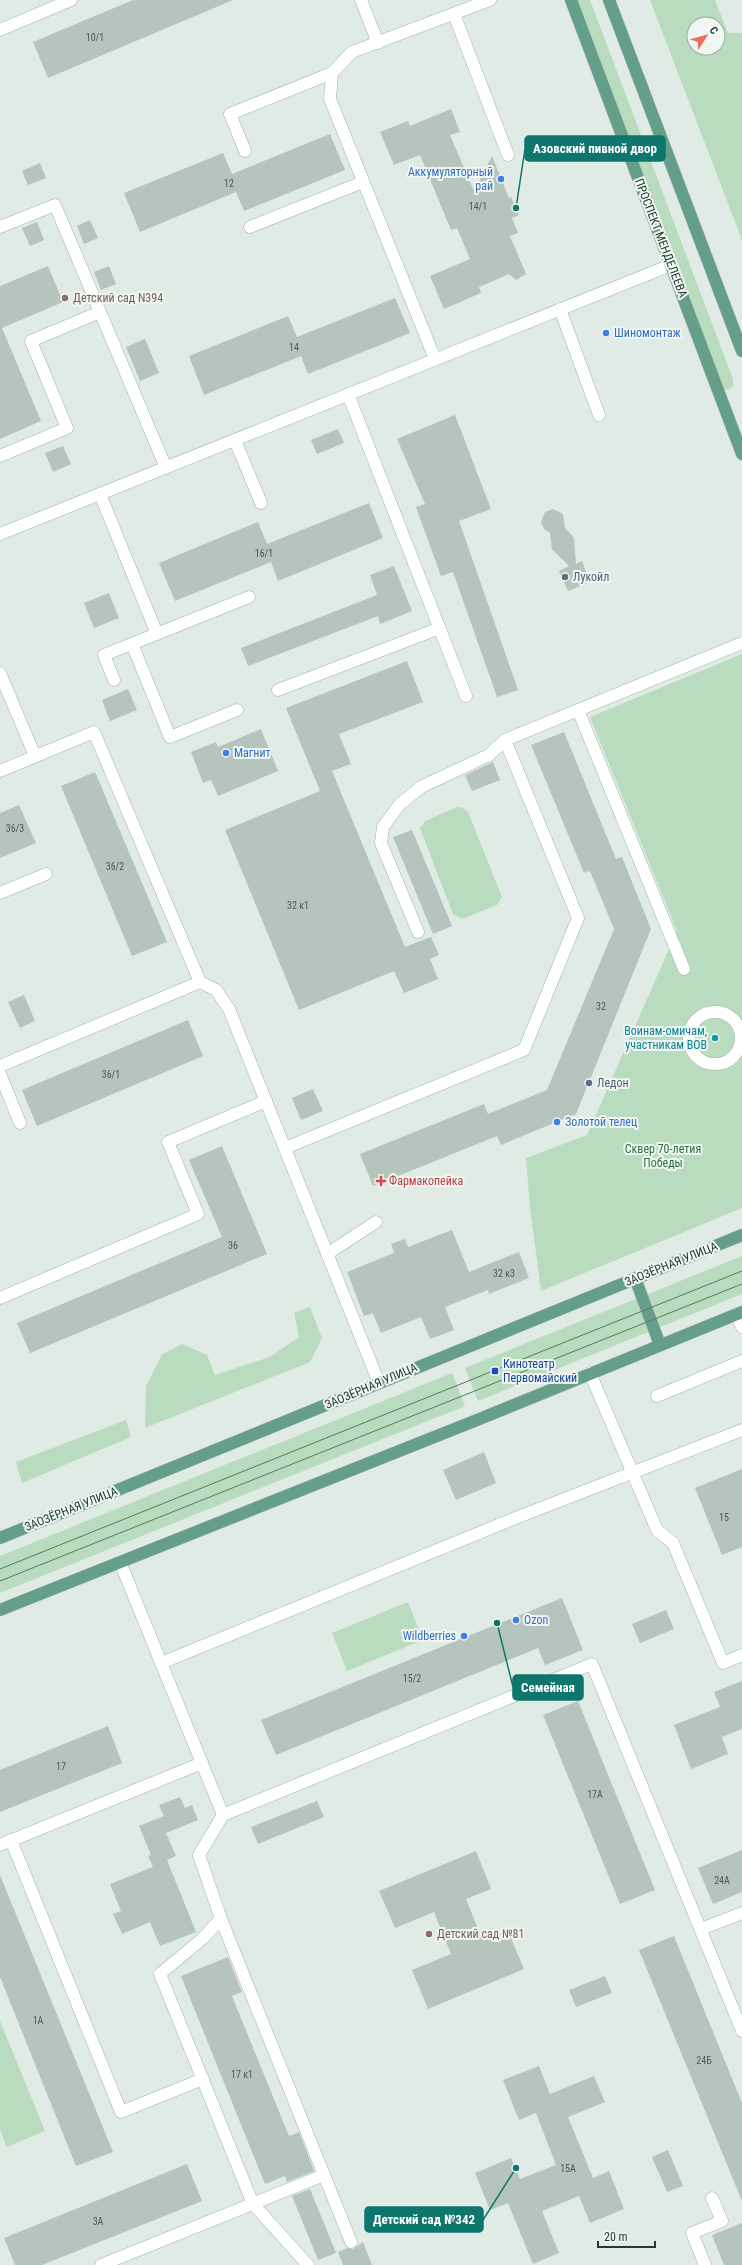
<svg xmlns="http://www.w3.org/2000/svg" width="742" height="2265" font-family="'Roboto Condensed',sans-serif">
	<style>
		.green { fill: #b9dcbe; fill-rule: evenodd }
		.building { fill: #b5c5bd }
		.lines { fill: none; stroke-linecap: round; stroke-linejoin: round }
		.minor-casing { stroke: #a3b3ab; stroke-width: 13 }
		.major-casing { stroke: #c1c8c5; stroke-width: 13 }
		.minor { stroke: #fff; stroke-width: 12 }
		.major { stroke: #659f8a; stroke-width: 12 }
		.tram { stroke: #5b766c; stroke-width: 1 }
		.shop-dot { fill: #3f7fe0; stroke: #f0f7f3; stroke-width: 1.5 }
		.education-dot { fill: #8d6e63; stroke: #f0f7f3; stroke-width: 1.5 }
		.service-dot { fill: #5c6f8a; stroke: #f0f7f3; stroke-width: 1.5 }
		.culture-dot { fill: #0f9aa8; stroke: #f0f7f3; stroke-width: 1.5 }
		.health-dot { fill: #e0444e; stroke: #f0f7f3; stroke-width: 1.5 }
		.transit-dot { fill: #1a4fb4; stroke: #f0f7f3; stroke-width: 1.5 }
		.labels { text-anchor: middle; stroke-width: 4; stroke-linejoin: round; paint-order: stroke }
		.number-label { font-size: 10px; fill: #465e54 }
		.shop-label { font-size: 12px; fill: #366cbe; stroke: #f0f7f3; text-anchor: start }
		.street-label { font-size: 12px; fill: #213b31; stroke: #f0f7f3 }
		.education-label { font-size: 12px; fill: #785e54; stroke: #f0f7f3; text-anchor: start }
		.service-label { font-size: 12px; fill: #4e5e75; stroke: #f0f7f3; text-anchor: start }
		.culture-label { font-size: 12px; fill: #0d838f; stroke: #f0f7f3; text-anchor: end }
		.park-label { font-size: 12px; fill: #2c703f; stroke: #f0f7f3 }
		.health-label { font-size: 12px; fill: #be3a42; stroke: #f0f7f3; text-anchor: start }
		.transit-label { font-size: 12px; fill: #164399; stroke: #f0f7f3; text-anchor: start }
		.leader { fill: none; stroke: #0f766e; stroke-width: 1.5 }
		.callout-dot { fill: #0f766e; stroke: #f0f7f3; stroke-width: 1.5 }
		.callout { fill: #0f766e; stroke: #0f766e; stroke-width: 1.5 }
		.callout-label { font-size: 13px; text-anchor: middle; font-weight: bold; fill: #fff }
	</style>
	<rect width="100%" height="100%" fill="#e0ebe5"/>
	<g class="green">
		<path d="M576 0H590L733 379V386L728 390 724 389Z"/>
		<path d="M650 0H715L728 33H742V240ZM694 24H718V48H694Z"/>
		<path d="M742 654V1208L541 1291 530 1207 526 1158 587 1135 677 931 590 717Z"/>
		<path d="M457 807 463 808 468 812 502 897 497 905 462 919 453 914 420 828 425 821Z"/>
		<path d="M742 1256V1294L478 1401 465 1368Z"/>
		<path d="M310 1307 322 1338 310 1362 145 1428 146 1386 162 1354 182 1344 207 1355 215 1375 270 1357 299 1337 294 1313Z"/>
		<path d="M452 1373 465 1406 0 1593V1556Z"/>
		<path d="M126 1420 131 1437 22 1483 16 1462Z"/>
		<path d="M408 1602 423 1640 347 1671 332 1633Z"/>
		<path d="M0 2021 45 2131 7 2147 0 2130Z"/>
	</g>
	<g class="building">
		<path d="M133 0H233L48 78 33 42Z"/>
		<path d="M451 109 460 132 450 135 474 191 492 156 509 198 511 197 519 215 512 218 518 233 510 236 526 274 516 280 509 274 479 287 481 293 444 309 430 276 470 259 457 228 451 230 420 155 394 165 380 132 408 121 410 126Z"/>
		<path d="M330 134 345 170 244 211 236 192 140 232 124 193 223 153 232 174Z"/>
		<path d="M40 163 46 178 28 185 22 171Z"/>
		<path d="M90 220 98 238 84 244 77 226Z"/>
		<path d="M37 222 44 240 30 246 22 228Z"/>
		<path d="M48 266 63 302 2 328 41 421 0 439V286Z"/>
		<path d="M109 266 116 284 101 290 94 272Z"/>
		<path d="M395 298 410 333 308 374 301 356 204 395 189 356 288 316 297 337Z"/>
		<path d="M145 339 159 373 140 381 126 347Z"/>
		<path d="M455 415 491 509 459 521 518 690 497 697 453 572 441 576 416 507 425 504 397 439Z"/>
		<path d="M338 429 344 443 317 454 311 440Z"/>
		<path d="M63 446 71 464 53 472 45 453Z"/>
		<path d="M369 503 383 538 278 581 271 562 175 601 159 563 258 522 267 544Z"/>
		<path d="M553 509 563 514 565 528 574 538 576 564 582 561 590 582 568 591 559 571 569 566 552 549 550 533 544 529 541 522 545 512Z"/>
		<path d="M394 566 412 611 380 624 378 616 248 666 241 648 377 595 370 575Z"/>
		<path d="M109 593 119 618 94 628 84 603Z"/>
		<path d="M407 661 423 702 339 734 351 764 332 771 405 947 431 937 439 955 430 959 438 979 404 993 394 971 299 1010 225 830 320 791 286 708Z"/>
		<path d="M128 689 137 710 110 721 102 700Z"/>
		<path d="M261 729 278 771 218 796 211 780 203 783 191 752 216 742 218 747Z"/>
		<path d="M564 732 616 859 622 857 651 929 576 1114 501 1145 497 1136 373 1186 360 1154 484 1104 488 1114 547 1090 614 929 590 871 584 873 531 745Z"/>
		<path d="M493 762 500 780 472 791 465 775Z"/>
		<path d="M95 772 167 942 132 956 61 786Z"/>
		<path d="M19 805 36 843 0 858V813Z"/>
		<path d="M412 830 452 926 433 934 393 837Z"/>
		<path d="M24 995 35 1021 20 1028 8 1002Z"/>
		<path d="M188 1020 203 1056 37 1126 22 1090Z"/>
		<path d="M313 1089 323 1111 301 1120 292 1098Z"/>
		<path d="M222 1146 267 1254 30 1353 17 1323 222 1237 189 1160Z"/>
		<path d="M452 1230 469 1272 519 1252 529 1278 489 1294 488 1290 445 1307 454 1330 430 1339 421 1317 381 1333 373 1313 364 1316 347 1272 394 1253 391 1244 405 1239 408 1247Z"/>
		<path d="M484 1452 496 1483 456 1500 443 1470Z"/>
		<path d="M742 1469V1547L722 1555 695 1488Z"/>
		<path d="M562 1598 583 1650 545 1665 538 1648 276 1755 261 1720Z"/>
		<path d="M666 1610 674 1629 640 1643 632 1624Z"/>
		<path d="M742 1681V1729L722 1737 728 1754 691 1769 674 1725 720 1707 714 1692Z"/>
		<path d="M578 1701 655 1890 620 1904 543 1715Z"/>
		<path d="M108 1726 122 1763 0 1812V1770Z"/>
		<path d="M180 1797 185 1808 192 1805 198 1820 166 1833 176 1856 167 1860 196 1932 160 1946 150 1922 122 1934 113 1914 121 1911 110 1884 153 1867 148 1856 151 1855 139 1826 164 1816 159 1805Z"/>
		<path d="M317 1801 324 1817 258 1844 251 1827Z"/>
		<path d="M742 1850V1892L713 1904 698 1868Z"/>
		<path d="M476 1851 491 1889 466 1899 483 1941 508 1931 524 1969 428 2009 412 1970 451 1954 434 1912 395 1928 379 1891Z"/>
		<path d="M0 1875 113 2152 76 2166 0 1977Z"/>
		<path d="M674 1936 742 2103V2201L639 1950Z"/>
		<path d="M228 1957 242 1992 232 1996 289 2136 299 2132 314 2171 287 2182 285 2176 265 2184 181 1976Z"/>
		<path d="M605 1976 612 1993 576 2007 569 1990Z"/>
		<path d="M539 2066 550 2094 594 2076 605 2102 568 2117 593 2178 609 2171 624 2209 590 2223 579 2196 542 2211 559 2253 533 2264 508 2203 490 2210 475 2173 511 2158 520 2179 556 2165 536 2113 519 2120 503 2080Z"/>
		<path d="M668 2150 683 2186 667 2192 652 2157Z"/>
		<path d="M187 2164 202 2201 42 2265H15L4 2238Z"/>
		<path d="M310 2189 336 2253 318 2260 292 2196Z"/>
		<path d="M742 2223V2265H724L712 2235Z"/>
		<path d="M363 2242 372 2265H343L338 2252 347 2248 353 2249Z"/>
	</g>
	<g class="lines">
		<defs>
			<g id="minor">
				<path d="M361 0 378 43"/>
				<path d="M454 14 508 155"/>
				<path d="M0 30 71 0"/>
				<path d="M245 151 230 114 332 73"/>
				<path d="M0 227 55 205 166 468"/>
				<path d="M250 227 363 182"/>
				<path d="M560 309 599 415"/>
				<path d="M435 359 330 99 332 73 352 52 490 0"/>
				<path d="M348 394 466 696"/>
				<path d="M235 440 261 503"/>
				<path d="M0 456 67 428 31 341 100 312"/>
				<path d="M100 494 157 634"/>
				<path d="M0 534 671 265"/>
				<path d="M132 644 170 737 237 710"/>
				<path d="M0 673 35 756"/>
				<path d="M114 680 104 655 249 597"/>
				<path d="M278 690 440 628"/>
				<path d="M578 710 684 969"/>
				<path d="M0 771 94 732 200 982 216 990 229 1009 379 1383"/>
				<path d="M0 893 46 874"/>
				<path d="M418 932 381 843 383 827 399 805 421 787 489 755 505 740"/>
				<circle cx="715" cy="1038" r="26"/>
				<path d="M0 1066 200 982"/>
				<path d="M0 1074 20 1123"/>
				<path d="M285 1148 524 1050 578 918 505 740 742 643"/>
				<path d="M327 1254 376 1222"/>
				<path d="M0 1298 198 1214 168 1142 266 1101"/>
				<path d="M736 1314 742 1327"/>
				<path d="M590 1373 657 1530 673 1543 723 1663 742 1655"/>
				<path d="M657 1396 742 1361"/>
				<path d="M120 1562 223 1815 592 1664 742 2031"/>
				<path d="M161 1663 518 1517 742 1430"/>
				<path d="M223 1815 199 1855 221 1919 202 1939 160 1974 253 2204 308 2265"/>
				<path d="M11 1840 121 2112 203 2079"/>
				<path d="M0 1845 202 1763"/>
				<path d="M221 1919 351 2242"/>
				<path d="M701 1929 742 1913"/>
				<path d="M101 2265 324 2175"/>
				<path d="M705 2265 692 2233 722 2221 712 2198"/>
			</g>
			<g id="major">
				<path d="M571 0 742 454"/>
				<path d="M609 0 742 351"/>
				<path d="M635 1278 660 1345"/>
				<path d="M0 1538 742 1235"/>
				<path d="M0 1610 477 1420 742 1312"/>
			</g>
		</defs>
		<use href="#minor" class="minor-casing"/>
		<use href="#major" class="major-casing"/>
		<use href="#minor" class="minor"/>
		<use href="#major" class="major"/>
		<g class="tram">
			<path d="M0 1569 742 1271"/>
			<path d="M0 1581 742 1284"/>
		</g>
	</g>
	<g class="shop-dot">
		<circle cx="501" cy="179" r="4"/>
		<circle cx="606" cy="333" r="4"/>
		<circle cx="226" cy="753" r="4"/>
		<circle cx="557" cy="1122" r="4"/>
		<circle cx="516" cy="1620" r="4"/>
		<circle cx="464" cy="1636" r="4"/>
	</g>
	<g class="education-dot">
		<circle cx="65" cy="298" r="4"/>
		<circle cx="429" cy="1934" r="4"/>
	</g>
	<g class="service-dot">
		<circle cx="565" cy="577" r="4"/>
		<circle cx="589" cy="1083" r="4"/>
	</g>
	<circle class="culture-dot" cx="715" cy="1038" r="4"/>
	<path class="health-dot" d="M379 1175h4v4h4v4h-4v4h-4v-4h-4v-4h4z"/>
	<rect class="transit-dot" x="491" y="1367" width="8" height="8" rx="2"/>
	<g class="labels">
		<g class="number-label">
			<text x="95" y="41">10/1</text>
			<text x="229" y="187">12</text>
			<text x="478" y="210">14/1</text>
			<text x="294" y="351">14</text>
			<text x="264" y="557">16/1</text>
			<text x="15" y="832">36/3</text>
			<text x="115" y="870">36/2</text>
			<text x="298" y="909">32 к1</text>
			<text x="601" y="1010">32</text>
			<text x="111" y="1078">36/1</text>
			<text x="233" y="1249">36</text>
			<text x="504" y="1277">32 к3</text>
			<text x="724" y="1521">15</text>
			<text x="412" y="1682">15/2</text>
			<text x="61" y="1770">17</text>
			<text x="595" y="1798">17А</text>
			<text x="722" y="1884">24А</text>
			<text x="38" y="2024">1А</text>
			<text x="704" y="2064">24Б</text>
			<text x="242" y="2078">17 к1</text>
			<text x="568" y="2172">15А</text>
			<text x="98" y="2225">3А</text>
		</g>
		<g class="shop-label">
			<text x="493" y="176" text-anchor="end">Аккумуляторный<tspan x="493" dy="14">рай</tspan></text>
			<text x="614" y="337">Шиномонтаж</text>
			<text x="234" y="757">Магнит</text>
			<text x="565" y="1126">Золотой телец</text>
			<text x="524" y="1624">Ozon</text>
			<text x="456" y="1640" text-anchor="end">Wildberries</text>
		</g>
		<g class="street-label">
			<text transform="translate(661 238) rotate(69)" y="4">ПРОСПЕКТ МЕНДЕЛЕЕВА</text>
			<text transform="translate(671 1264) rotate(-22)" y="4">ЗАОЗЁРНАЯ УЛИЦА</text>
			<text transform="translate(371 1386) rotate(-23)" y="4">ЗАОЗЁРНАЯ УЛИЦА</text>
			<text transform="translate(71 1509) rotate(-22)" y="4">ЗАОЗЁРНАЯ УЛИЦА</text>
		</g>
		<g class="education-label">
			<text x="73" y="302">Детский сад N394</text>
			<text x="437" y="1938">Детский сад №81</text>
		</g>
		<g class="service-label">
			<text x="573" y="581">Лукойл</text>
			<text x="597" y="1087">Ледон</text>
		</g>
		<g class="culture-label">
			<text x="707" y="1035">Воинам-омичам,<tspan x="707" dy="14">участникам ВОВ</tspan></text>
		</g>
		<g class="park-label">
			<text x="663" y="1153">Сквер 70-летия<tspan x="663" dy="14">Победы</tspan></text>
		</g>
		<g class="health-label">
			<text x="389" y="1185">Фармакопейка</text>
		</g>
		<g class="transit-label">
			<text x="503" y="1368">Кинотеатр<tspan x="503" dy="14">Первомайский</tspan></text>
		</g>
	</g>
	<path class="leader" d="M516 208L525 149M497 1623L513 1687M516 2168L483 2220"/>
	<g class="callout-dot">
		<circle cx="516" cy="208" r="4"/>
		<circle cx="497" cy="1623" r="4"/>
		<circle cx="516" cy="2168" r="4"/>
	</g>
	<g class="callout">
		<rect x="525" y="136" width="140" height="25" rx="4"/>
		<rect x="513" y="1675" width="70" height="25" rx="4"/>
		<rect x="365" y="2207" width="118" height="25" rx="4"/>
	</g>
	<g class="callout-label">
		<text x="595" y="153">Азовский пивной двор</text>
		<text x="548" y="1692">Семейная</text>
		<text x="424" y="2224">Детский сад №342</text>
	</g>
	<g transform="translate(706 36) rotate(54)"><circle r="19" fill="#f0f7f3" stroke="#9daca5"/>
	<path d="M0-3L7 15L0 10L-7 15Z" fill="#ef6d5a"/>
	<text y="-6" font-size="11" font-weight="bold" text-anchor="middle" fill="#213b31">С</text>
	</g>
	<path d="M598 2241v6h57v-6" fill="none" stroke="#213b31" stroke-width="2"/>
	<text x="604" y="2241" font-size="12" fill="#213b31" stroke="#f0f7f3" stroke-width="3" paint-order="stroke">20 m</text>
</svg>
